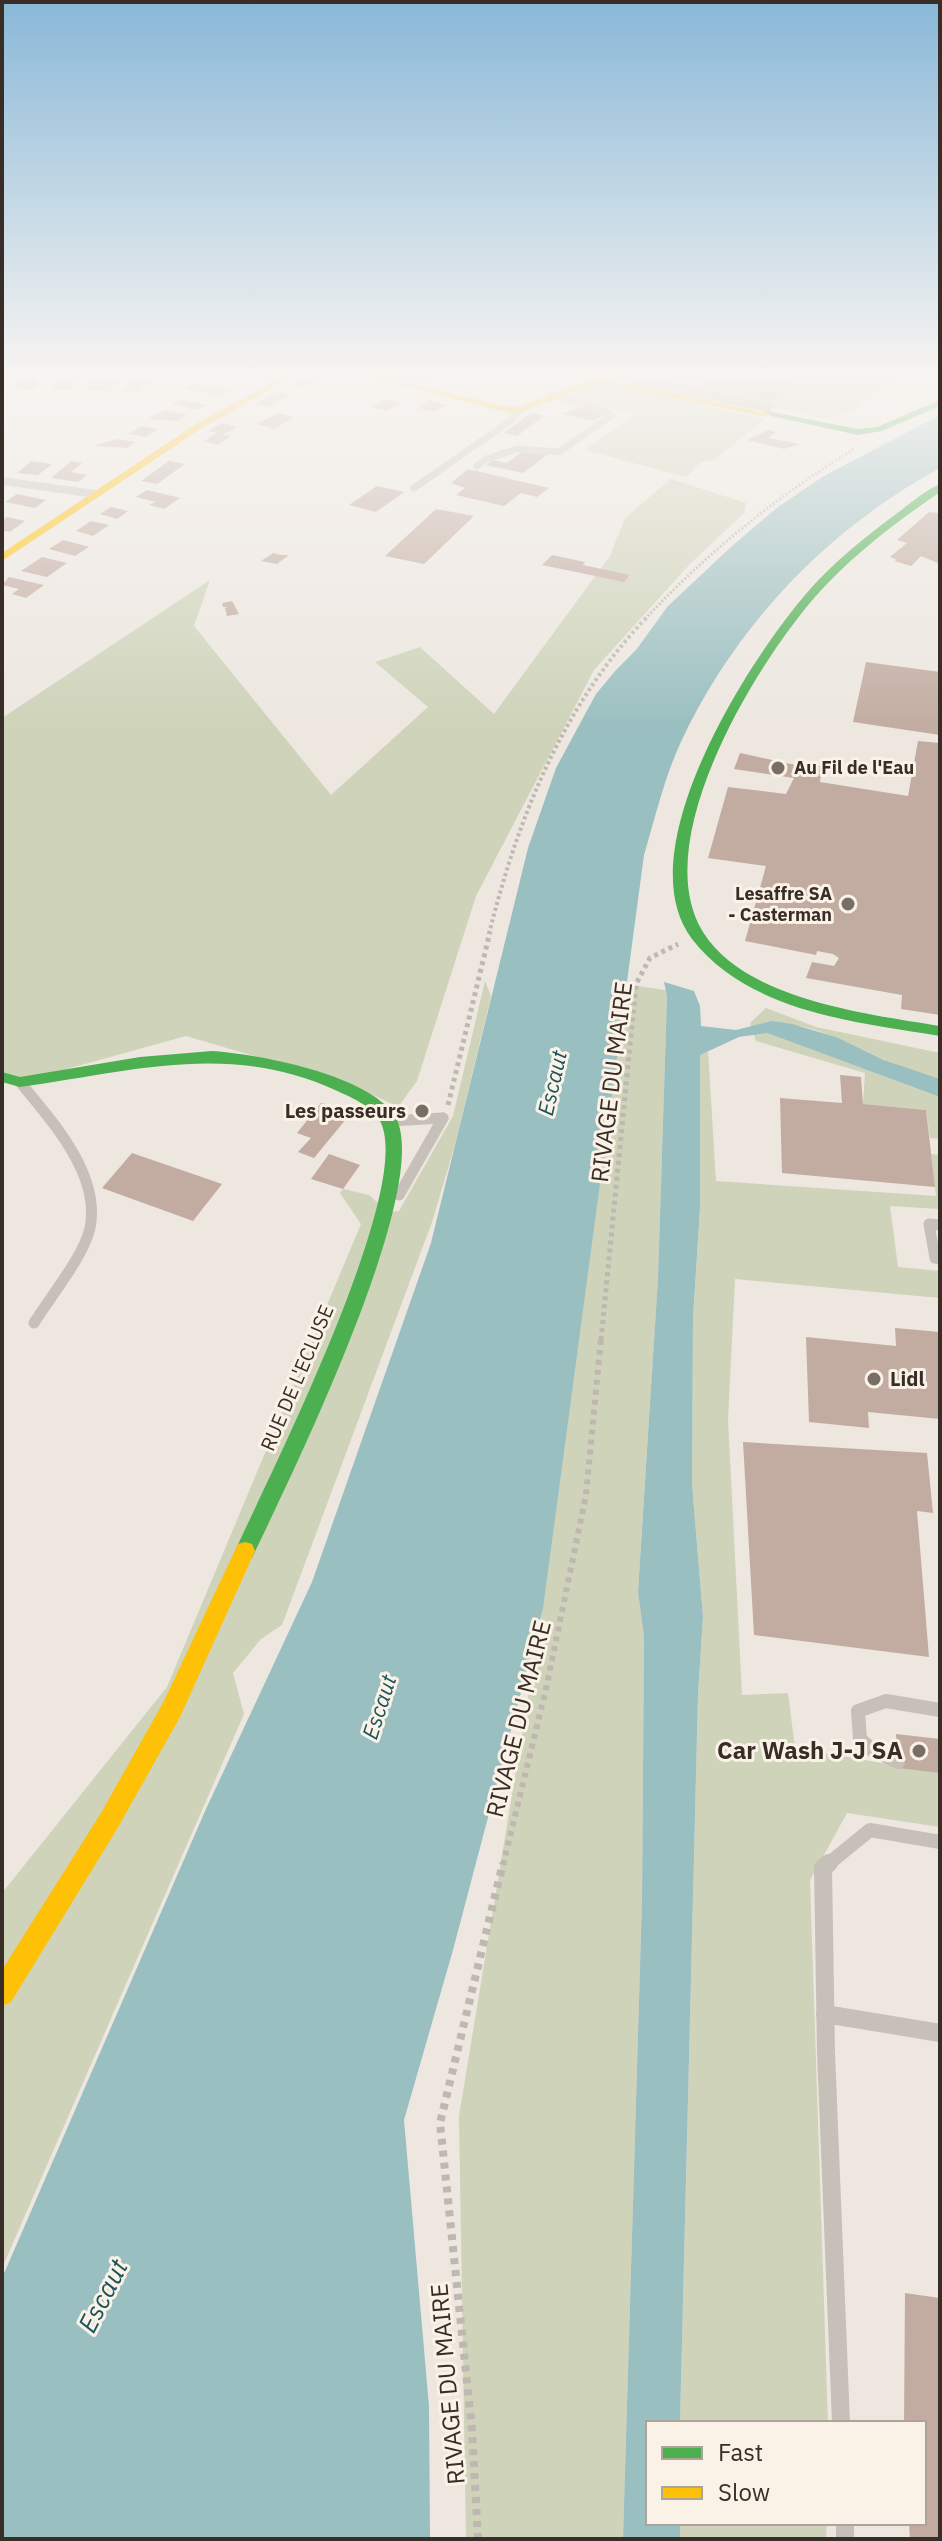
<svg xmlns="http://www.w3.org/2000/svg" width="942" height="2541" font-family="'IBM Plex Sans',sans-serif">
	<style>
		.green { fill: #ced3b9 }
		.water { fill: #9abfc0 }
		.building { fill: #c2aca1 }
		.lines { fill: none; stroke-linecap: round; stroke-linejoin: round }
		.path-far4 { stroke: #bfb8b1; stroke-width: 3; stroke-dasharray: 2 2; stroke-linecap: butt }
		.path-far3 { stroke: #bfb8b1; stroke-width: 4; stroke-dasharray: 3 3; stroke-linecap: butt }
		.path-far2 { stroke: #bfb8b1; stroke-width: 5; stroke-dasharray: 4 4; stroke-linecap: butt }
		.path-far1 { stroke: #bfb8b1; stroke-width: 6; stroke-dasharray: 5 5; stroke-linecap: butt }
		.path { stroke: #bfb8b1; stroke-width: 8; stroke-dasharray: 6 6; stroke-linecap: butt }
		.lane-far3 { stroke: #c6c0b9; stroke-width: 7 }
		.lane-far2 { stroke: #c6c0b9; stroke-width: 11 }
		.lane-far1 { stroke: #c6c0b9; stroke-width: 14 }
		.lane { stroke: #c6c0b9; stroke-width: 18 }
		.street { fill: #c6c0b9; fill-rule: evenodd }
		.fast { fill: #4caf50; fill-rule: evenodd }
		.slow { fill: #ffc107; fill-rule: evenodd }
		.poi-dot { fill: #776e68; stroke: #fbf2e7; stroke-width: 3 }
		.labels { text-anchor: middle; stroke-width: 6; stroke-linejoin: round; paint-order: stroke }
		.far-poi-label { font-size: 18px; font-weight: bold; fill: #382d27; stroke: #fbf2e7; text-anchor: start }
		.poi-label { font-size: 20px; font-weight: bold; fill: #382d27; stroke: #fbf2e7; text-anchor: end }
		.street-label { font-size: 20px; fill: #382d27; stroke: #fbf2e7 }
		.water-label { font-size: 22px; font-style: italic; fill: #1a555c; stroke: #fbf2e7 }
		.near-street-label { font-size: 24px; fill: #382d27; stroke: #fbf2e7 }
		.near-poi-label { font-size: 24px; font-weight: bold; fill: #382d27; stroke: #fbf2e7; text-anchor: end }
		.near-water-label { font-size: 26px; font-style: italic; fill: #1a555c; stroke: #fbf2e7 }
	</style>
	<rect width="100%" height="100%" fill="#ede7e0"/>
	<g class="green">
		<path d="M630 374H901L854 411 825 419Z"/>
		<path d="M597 383 765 419 714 460 701 462 686 477 585 450 635 414 566 397Z"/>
		<path d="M671 479 746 503 744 513 689 565 594 670 476 896 417 1081 398 1107 353 1085 186 1036 20 1082 2 1074V718L210 580 194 626 331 795 428 707 375 662 420 647 494 714 610 556 625 518Z"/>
		<path d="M485 981 491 996 455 1145 432 1222 282 1625 261 1639 233 1673 244 1714 2 2268V1893L167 1687 361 1224 340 1193 343 1189 369 1195 388 1212 399 1211 453 1116Z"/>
		<path d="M630 985 665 990 667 997 658 1278 638 1592 644 1637 642 1899 623 2539H466L459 2116 544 1601 624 998Z"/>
		<path d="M766 1008 816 1027 940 1053V1079C921 1072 900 1067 881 1058 840 1040 797 1014 751 1027L750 1023Z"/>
		<path d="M767 1033 940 1097V1139L930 1138 926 1110 863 1104 865 1073 756 1041 754 1035Z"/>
		<path d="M708 1051 716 1181 936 1196 931 1154 940 1155V1209L890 1206 898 1267 940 1271V1298L735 1279 728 1419 742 1695 788 1693 795 1748 940 1773V1827L847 1813 810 1880 828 2423H680L698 1694 703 1617 692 1484 693 1318 700 1208V1055Z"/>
		<path d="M680 2523H827L826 2539H680Z"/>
	</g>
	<g class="water">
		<path d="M940 415V468C826 530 735 626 680 744 664 779 655 818 644 855L543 1609 453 1950 404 2120 429 2406 430 2539H2V2278L206 1809 312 1582 431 1243 528 848 556 768 596 694 616 670 636 650 668 606 732 546 778 507 824 476Z"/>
		<path d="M664 982 694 991 700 1006 701 1026 736 1030 772 1021 792 1024 836 1037 884 1060 940 1079V1097L767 1033 739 1037 700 1055V1208L693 1318 692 1484 703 1617 698 1694 680 2423H648V2523H680V2539H623L642 1899 644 1637 638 1592 658 1278 667 997Z"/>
	</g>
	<g class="building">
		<path d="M313 374H327L302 388 290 385Z"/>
		<path d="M392 374H427L434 376 417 385 386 377Z"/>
		<path d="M618 374 697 387 702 383 683 379 691 374H748L793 384 772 402 739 394 743 391 714 390 776 406 767 412 609 379Z"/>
		<path d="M26 377 39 378 34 382 41 383 33 390 14 388Z"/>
		<path d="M96 378 119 380 109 391 87 389Z"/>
		<path d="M57 380 77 381 70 390 50 389Z"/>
		<path d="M133 380 150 381 139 393 122 392Z"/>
		<path d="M191 384H203L231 391 220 397 184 388Z"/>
		<path d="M279 391 292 394 268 407 255 404Z"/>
		<path d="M182 399 207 405 197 410 172 404Z"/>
		<path d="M386 399 403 403 387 411 371 407Z"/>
		<path d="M430 400 447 405 434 412 417 408Z"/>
		<path d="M581 407 606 413 594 421 561 414Z"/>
		<path d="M165 410 187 415 177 421 148 419Z"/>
		<path d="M278 413 294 417 274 429 257 424Z"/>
		<path d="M531 413 544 416 517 436 504 433Z"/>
		<path d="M222 423 237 427 223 435 231 436 218 445 204 441 217 433 208 431Z"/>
		<path d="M141 426 158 429 146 437 129 434Z"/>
		<path d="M768 430 776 432 768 438 800 444 784 449 747 440Z"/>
		<path d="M117 439 136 442 127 448 94 446Z"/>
		<path d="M531 451 547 455 523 473 486 465 493 460 507 463 520 453Z"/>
		<path d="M31 461 52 464 38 475 17 473Z"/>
		<path d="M71 461 82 463 71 472 87 475 78 482 51 478Z"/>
		<path d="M169 461 185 464 157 484 141 481Z"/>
		<path d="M468 469 549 488 537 497 521 493 504 506 456 495 465 488 451 483Z"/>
		<path d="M377 486 404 492 376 512 349 505Z"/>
		<path d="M147 490 180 498 164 509 149 505 155 502 136 497Z"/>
		<path d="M17 494 46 500 35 508 5 502Z"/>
		<path d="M111 507 128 511 117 519 100 514Z"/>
		<path d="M436 509 474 516 424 564 385 556Z"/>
		<path d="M929 512 940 513V564L921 556 911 566 894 561 897 560 890 557 907 543 897 540Z"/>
		<path d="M7 517 25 521 10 532 2 530V520Z"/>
		<path d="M91 521 109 525 93 536 76 531Z"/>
		<path d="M63 540 89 547 75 556 49 549Z"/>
		<path d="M273 553 281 555H289L277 564 261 561Z"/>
		<path d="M552 555 585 562 583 565 630 575 624 582 542 565Z"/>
		<path d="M42 557 67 563 47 577 21 571Z"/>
		<path d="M9 577 44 585 26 598 12 594 19 589 2 585Z"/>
		<path d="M232 601 239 614 227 616 225 608 228 607H223L222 603Z"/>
		<path d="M866 662 940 672V735L853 722Z"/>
		<path d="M918 741 940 743V1015L901 1009 902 995 806 978 812 962 834 966 839 958 833 954 817 951 816 955 745 941 766 866 708 858 728 787 786 794 794 778 734 769 740 753 800 766 803 762 822 766 820 782 908 796Z"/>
		<path d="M840 1075 861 1077 863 1104 926 1110 935 1187 782 1173 780 1098 842 1103Z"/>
		<path d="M321 1103 351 1113 314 1158 298 1152 311 1138 297 1133Z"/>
		<path d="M132 1153 222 1184 193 1221 102 1188Z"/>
		<path d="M329 1154 360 1165 343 1189 311 1179Z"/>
		<path d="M895 1328 940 1332V1419L868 1412 869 1428 809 1422 806 1337 896 1346Z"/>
		<path d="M743 1442 927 1453 933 1513 917 1511 929 1657 754 1635Z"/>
		<path d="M896 1734 940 1739V1773L898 1768Z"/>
		<path d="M905 2293 940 2298V2539H910L909 2523H924V2423H904Z"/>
	</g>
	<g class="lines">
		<path class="path-far4" d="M645 619C708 552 776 497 854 449"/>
		<path class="path-far3" d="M489 934C518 817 563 705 647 617"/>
		<g class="path-far2">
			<path d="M448 1105 490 932"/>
			<path d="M601 1340 636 984 650 958 678 944"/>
		</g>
		<path class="path-far1" d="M503 1865 546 1689 586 1495 601 1338"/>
		<path class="path" d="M478 2539 472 2430 440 2123 503 1863"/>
		<g class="lane-far3">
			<path d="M477 466 486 459 517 449 559 452 612 415 600 408 550 396"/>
			<path d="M414 488 510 421 519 410"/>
		</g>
		<g class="lane-far2">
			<path d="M20 1082C51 1120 101 1174 90 1228 84 1256 50 1297 34 1323"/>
			<path d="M390 1121 443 1118"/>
			<path d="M399 1195 443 1118"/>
			<path d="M940 1225 929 1224 935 1258 940 1259"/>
		</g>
		<g class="lane-far1">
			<path d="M898 1762 872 1750 860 1739 858 1711 886 1701 940 1710"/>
			<path d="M827 1865 870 1830 940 1842"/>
		</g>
		<g class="lane">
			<path d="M829 1863 823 1868 826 2052 841 2423"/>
			<path d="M825 2014 940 2033"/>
			<path d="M845 2523V2539"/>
		</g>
		<g class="street">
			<path d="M211 374H286L292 377 286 380 217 377Z"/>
			<path d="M2 477 96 490 103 494 96 498 2 485Z"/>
		</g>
		<g class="fast">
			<path d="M940 400V406L882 431 858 435 762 414 767 411 858 429 877 427Z"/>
			<path d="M940 484V492C895 523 851 556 815 597 755 666 647 842 703 932 745 1000 868 1014 940 1026V1036C855 1022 749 1012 692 939 626 852 747 663 805 595 832 563 866 536 900 511 912 502 926 490 940 484Z"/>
			<path d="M212 1051C258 1054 372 1075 396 1118 433 1189 288 1482 252 1558L245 1560 238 1558 235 1551C268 1478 416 1187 380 1121 371 1105 350 1097 335 1090 229 1041 129 1072 20 1087L2 1082V1072L20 1077 140 1057Z"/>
		</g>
		<g class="slow">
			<path d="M288 374H298L202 428 2 561V553L196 424Z"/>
			<path d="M357 374H370L508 407H518L596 377 772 414 767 417 597 383 522 412 508 413Z"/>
			<path d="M245 1542 252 1544 255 1551 180 1717 117 1829 11 2002 2 2006V1970L101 1813 164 1701 238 1544Z"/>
		</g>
	</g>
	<linearGradient id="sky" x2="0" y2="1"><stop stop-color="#89b8d8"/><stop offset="0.51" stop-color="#f7f4f1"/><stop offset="1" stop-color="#f7f4f1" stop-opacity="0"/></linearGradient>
	<rect width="942" height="729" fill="url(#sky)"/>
	<g class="poi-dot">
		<circle cx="778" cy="768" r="8"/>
		<circle cx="848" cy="904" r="8"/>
		<circle cx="422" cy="1111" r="8"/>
		<circle cx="874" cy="1379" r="8"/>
		<circle cx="919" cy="1751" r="8"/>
	</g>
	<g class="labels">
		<g class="far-poi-label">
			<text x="794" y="774">Au Fil de l'Eau</text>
			<text x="832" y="900" text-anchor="end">Lesaffre SA<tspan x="832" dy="21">- Casterman</tspan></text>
		</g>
		<g class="poi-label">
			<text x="406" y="1118">Les passeurs</text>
			<text x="890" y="1386" text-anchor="start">Lidl</text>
		</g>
		<g class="street-label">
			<text transform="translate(297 1378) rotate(-67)" y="7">RUE DE L'ECLUSE</text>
		</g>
		<g class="water-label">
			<text transform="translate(552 1083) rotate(-77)" y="8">Escaut</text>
			<text transform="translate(379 1707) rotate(-72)" y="8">Escaut</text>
		</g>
		<g class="near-street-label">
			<text transform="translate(612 1082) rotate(-83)" y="8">RIVAGE DU MAIRE</text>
			<text transform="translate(519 1719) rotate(-76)" y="8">RIVAGE DU MAIRE</text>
			<text transform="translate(448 2384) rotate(-95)" y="8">RIVAGE DU MAIRE</text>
		</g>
		<g class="near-poi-label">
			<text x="903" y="1759">Car Wash J-J SA</text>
		</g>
		<g class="near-water-label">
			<text transform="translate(103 2296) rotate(-63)" y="9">Escaut</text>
		</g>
	</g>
	<rect width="942" height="2541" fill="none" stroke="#382d27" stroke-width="8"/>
	<rect x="646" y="2421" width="280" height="104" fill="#fbf2e7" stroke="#ada39a" stroke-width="2"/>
	<rect x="662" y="2447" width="40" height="12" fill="#4caf50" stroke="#ada39a" stroke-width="2"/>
	<text x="718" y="2461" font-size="24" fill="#382d27">Fast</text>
	<rect x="662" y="2487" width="40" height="12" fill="#ffc107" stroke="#ada39a" stroke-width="2"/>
	<text x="718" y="2501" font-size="24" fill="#382d27">Slow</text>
</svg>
